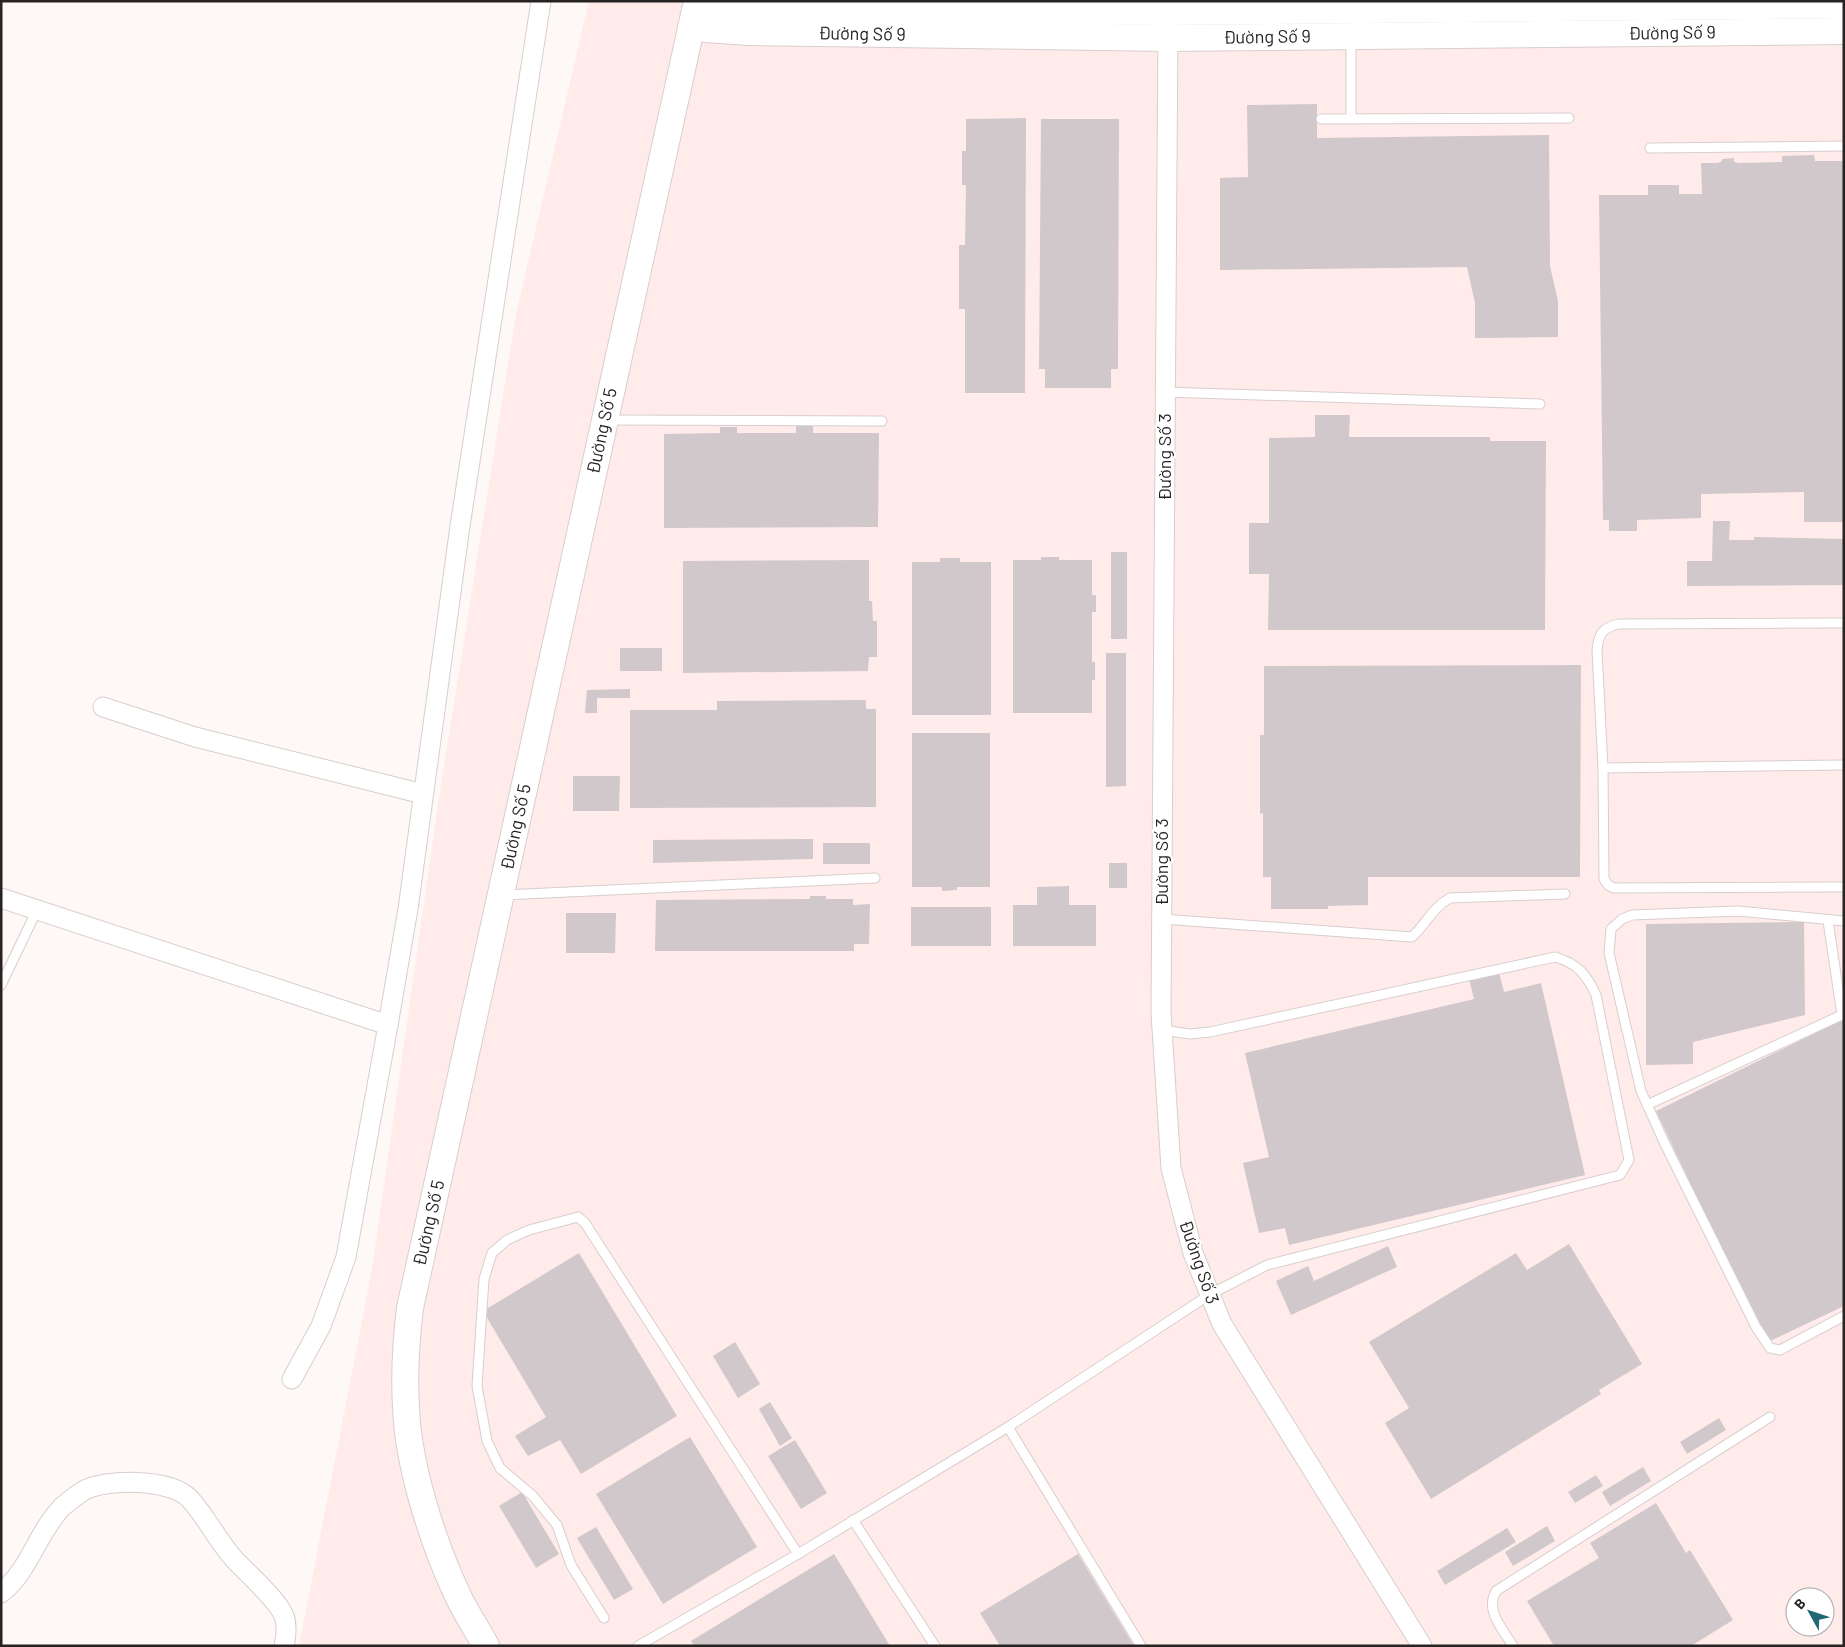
<svg xmlns="http://www.w3.org/2000/svg" width="1845" height="1647" font-family="Barlow,sans-serif">
	<style>
		.built { fill: #ffecea; fill-rule: evenodd }
		.building { fill: #d1c8cc }
		.lines { fill: none; stroke-linecap: round; stroke-linejoin: round }
		.lane-casing { stroke: #d8cecd; stroke-width: 11 }
		.street-casing { stroke: #d8cecd; stroke-width: 21 }
		.secondary-casing { stroke: #d8cecd; stroke-width: 28 }
		.lane { stroke: #fff; stroke-width: 9 }
		.street { stroke: #fff; stroke-width: 19 }
		.secondary { stroke: #fff; stroke-width: 26 }
		.labels { text-anchor: middle; stroke-width: 4.5; stroke-linejoin: round; paint-order: stroke }
		.street-label { font-size: 18px; fill: #272323; stroke: #fff }
	</style>
	<rect width="100%" height="100%" fill="#fef8f7"/>
	<path class="built" d="M589 1H1844V1646H299L372 1269 438 804 516 314ZM1795 1597H1825V1627H1795Z"/>
	<g class="building">
		<path d="M1317 104V138L1549 135 1550 266 1558 301V337L1475 338V303L1467 267 1220 270V178L1248 177 1247 105Z"/>
		<path d="M1026 118 1025 393H965V309H959V245H965L966 185H962V151H966V119Z"/>
		<path d="M1041 119H1119L1118 369H1111V388H1045V369H1039Z"/>
		<path d="M1814 155 1815 161H1844V522H1804V492L1701 494V518L1637 520V531H1609V520H1603L1599 195H1648V185H1679V194H1702L1701 163H1718L1722 161V159L1734 158V162L1739 163 1782 162V156Z"/>
		<path d="M1315 415H1350L1349 437H1490V441H1546L1545 630H1268L1269 574H1249V523H1269V438L1315 437Z"/>
		<path d="M796 426H813V433H879L878 527 664 528V434L720 433V427H737V433H796Z"/>
		<path d="M1713 521H1730L1729 540H1754V537L1844 539V585L1687 586V561H1712Z"/>
		<rect x="1111" y="552" width="16" height="87"/>
		<path d="M1041 557H1059V560H1092V595H1096V612H1092V662H1095V680H1092V713H1013V560H1041Z"/>
		<path d="M940 558H960V562H991V715H912V562H940Z"/>
		<path d="M869 560V601H872L873 621H877V657H869L868 671 683 673V561Z"/>
		<rect x="620" y="648" width="42" height="23"/>
		<path d="M1106 653H1126V786L1106 787Z"/>
		<path d="M1581 665 1580 877H1368V905L1328 906V909H1271V877H1263V813L1260 814V735H1264V666Z"/>
		<path d="M630 689V698H597V713H585L587 690Z"/>
		<path d="M866 700V709H876V807L630 808V710H717V701Z"/>
		<path d="M912 733H990V887H957V890L942 891V887H912Z"/>
		<path d="M573 776H620L619 811H573Z"/>
		<path d="M813 839V859L653 863V840Z"/>
		<rect x="823" y="843" width="47" height="21"/>
		<rect x="1109" y="863" width="18" height="25"/>
		<path d="M1069 886V905H1096V946H1013V905H1037V887Z"/>
		<path d="M810 896H826V899H853V905L870 904 869 944H854V951H655L656 900 810 899Z"/>
		<rect x="911" y="907" width="80" height="39"/>
		<path d="M566 913H616L615 953H566Z"/>
		<path d="M1804 922 1805 1015 1693 1042V1064L1646 1065V924Z"/>
		<path d="M1499 972 1504 992 1541 983 1585 1175 1289 1245 1285 1228 1259 1233 1243 1163 1269 1157 1245 1053 1474 999 1469 979Z"/>
		<path d="M1844 1019V1306L1766 1343 1656 1111Z"/>
		<path d="M1569 1244 1642 1364 1599 1390 1601 1394 1431 1499 1385 1423 1409 1408 1369 1342 1516 1253 1527 1270Z"/>
		<path d="M1388 1246 1397 1267 1291 1315 1276 1281 1308 1266 1314 1281Z"/>
		<path d="M579 1253 677 1416 581 1474 560 1440 528 1456 515 1436 546 1417 483 1311Z"/>
		<path d="M735 1342 760 1384 738 1398 713 1356Z"/>
		<path d="M770 1402 792 1438 780 1446 759 1409Z"/>
		<path d="M1719 1418 1726 1430 1687 1454 1680 1442Z"/>
		<path d="M690 1437 757 1547 663 1604 596 1494Z"/>
		<path d="M795 1440 827 1493 801 1509 768 1456Z"/>
		<path d="M1643 1467 1651 1481 1610 1506 1602 1492Z"/>
		<path d="M1596 1475 1603 1486 1575 1503 1568 1492Z"/>
		<path d="M522 1492 559 1554 536 1568 499 1506Z"/>
		<path d="M1656 1503 1686 1553 1690 1550 1733 1620 1691 1646H1554L1527 1601 1599 1558 1590 1543Z"/>
		<path d="M1547 1526 1555 1541 1513 1566 1505 1552Z"/>
		<path d="M596 1527 633 1589 614 1600 577 1538Z"/>
		<path d="M1507 1528 1516 1542 1445 1585 1437 1571Z"/>
		<path d="M834 1554 890 1646H694L691 1641Z"/>
		<path d="M1078 1554 1134 1646H1000L980 1613Z"/>
	</g>
	<g class="lines">
		<defs>
			<g id="lane">
				<path d="M1351 39V119"/>
				<path d="M1321 119 1569 118"/>
				<path d="M1650 148 1844 146"/>
				<path d="M1165 392 1540 404"/>
				<path d="M607 420 882 421"/>
				<path d="M1844 623 1619 624C1602 628 1599 633 1597 650L1603 768 1604 879 1608 885 1614 888 1844 887"/>
				<path d="M1603 768 1844 765"/>
				<path d="M502 895 875 878"/>
				<path d="M1162 919 1412 937C1426 924 1433 907 1450 898L1565 894"/>
				<path d="M1828 921 1842 1015"/>
				<path d="M1844 921 1738 911 1632 915 1622 919 1611 929 1609 953 1641 1091 1664 1142 1756 1327 1770 1348 1780 1350 1844 1316"/>
				<path d="M1 985 37 910"/>
				<path d="M1647 1105 1844 1014"/>
				<path d="M1008 1427 1141 1646"/>
				<path d="M853 1520 935 1646"/>
				<path d="M604 1618 571 1565 557 1525 533 1496 500 1468 487 1441 477 1386 484 1279 492 1253 507 1240 529 1230 578 1217 585 1223 798 1554"/>
				<path d="M638 1646 798 1554 1008 1427 1209 1295 1267 1265 1620 1175 1629 1160 1596 995C1587 975 1577 963 1555 957L1210 1032 1190 1034 1162 1030"/>
				<path d="M1513 1646C1502 1628 1485 1611 1496 1591L1770 1417"/>
			</g>
			<g id="street">
				<path d="M1168 26 1161 1013 1171 1168 1193 1253 1222 1324 1422 1646"/>
				<path d="M103 707 195 737 423 794"/>
				<path d="M1 898 388 1025"/>
				<path d="M292 1379 321 1326 346 1257 388 1025 408 909 460 526 541 1"/>
				<path d="M1 1593C30 1570 37 1533 62 1507 68 1502 77 1495 83 1491 106 1478 170 1479 189 1498 206 1516 217 1540 234 1559 246 1572 278 1600 284 1616 287 1624 286 1637 284 1646"/>
			</g>
			<g id="secondary">
				<path d="M697 2 755 9 1168 12 1844 5"/>
				<path d="M691 28 750 32 1167 38 1844 31"/>
				<path d="M486 1646C477 1629 466 1613 458 1596 433 1543 408 1466 406 1407 404 1373 406 1341 410 1308L697 1"/>
			</g>
		</defs>
		<use href="#lane" class="lane-casing"/>
		<use href="#street" class="street-casing"/>
		<use href="#secondary" class="secondary-casing"/>
		<use href="#lane" class="lane"/>
		<use href="#street" class="street"/>
		<use href="#secondary" class="secondary"/>
	</g>
	<g class="labels">
		<g class="street-label">
			<text transform="translate(1672 33) rotate(-1)" y="6">Đường Số 9</text>
			<text transform="translate(862 34) rotate(1)" y="6">Đường Số 9</text>
			<text transform="translate(1267 37) rotate(-1)" y="6">Đường Số 9</text>
			<text transform="translate(602 431) rotate(-78)" y="6">Đường Số 5</text>
			<text transform="translate(1165 457) rotate(-90)" y="6">Đường Số 3</text>
			<text transform="translate(516 827) rotate(-78)" y="6">Đường Số 5</text>
			<text transform="translate(1162 862) rotate(-90)" y="6">Đường Số 3</text>
			<text transform="translate(429 1223) rotate(-77)" y="6">Đường Số 5</text>
			<text transform="translate(1199 1262) rotate(71)" y="6">Đường Số 3</text>
		</g>
	</g>
	<rect width="1845" height="1647" fill="none" stroke="#272323" stroke-width="5"/>
	<g transform="translate(1810 1612) rotate(310)"><circle r="24" fill="#ffffff" stroke="#a9a7a7"/>
	<path d="M0-4L9 19L0 12L-9 19Z" fill="#216877"/>
	<text y="-8" font-size="14" font-weight="bold" text-anchor="middle" fill="#272323">B</text>
	</g>
</svg>
